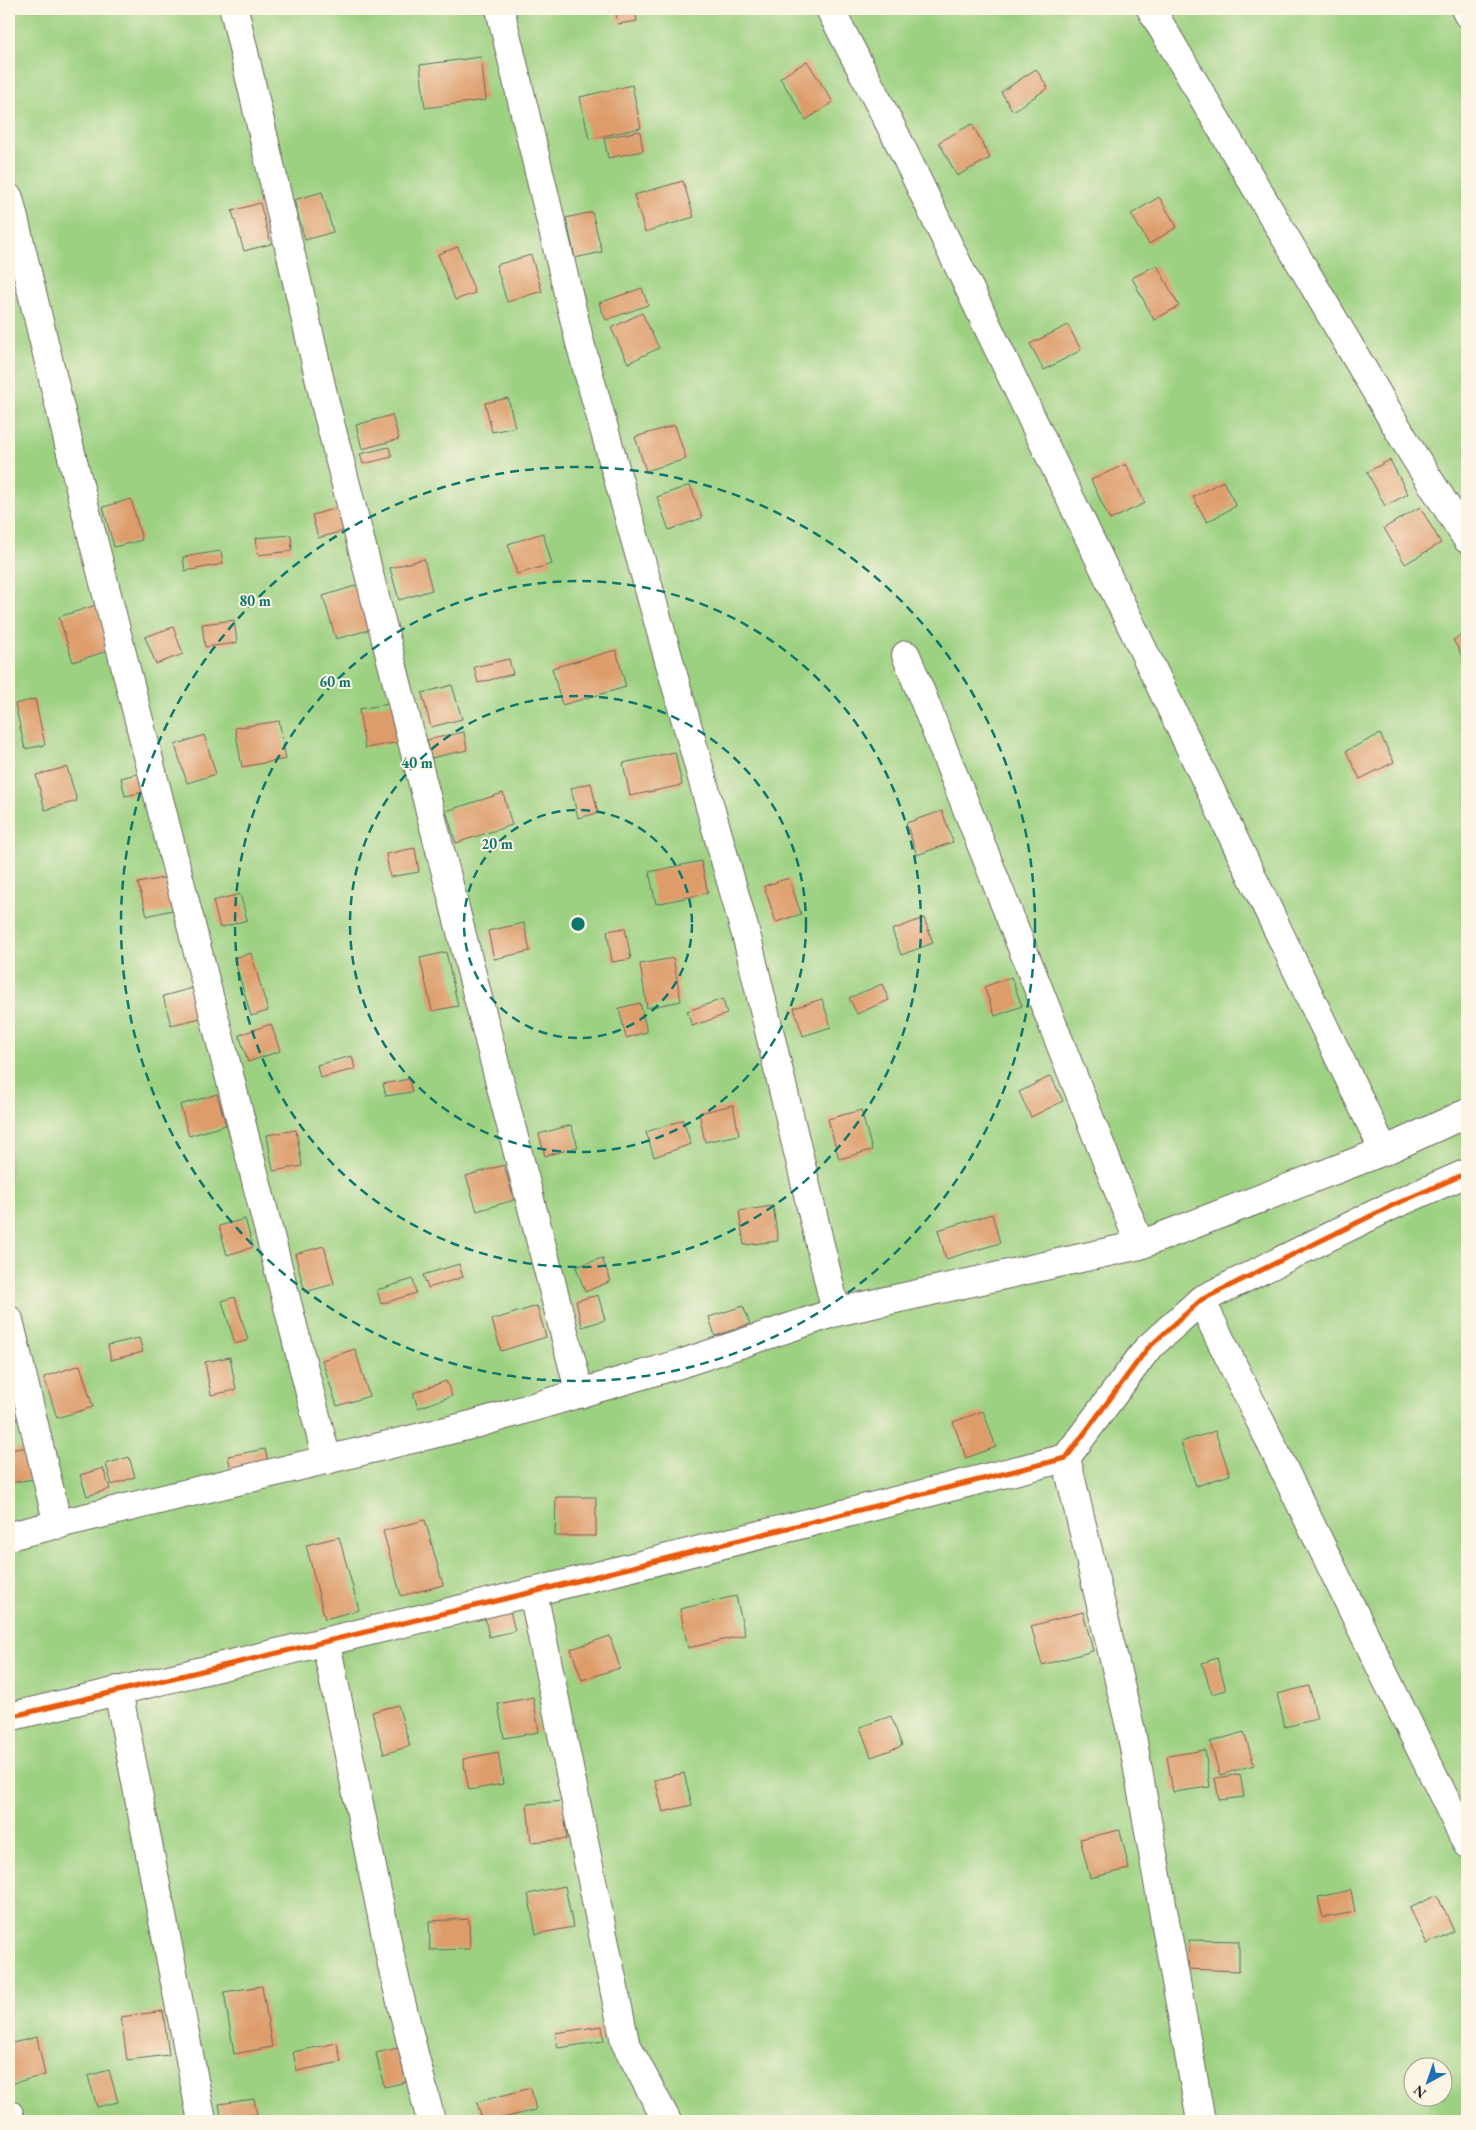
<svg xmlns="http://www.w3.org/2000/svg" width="1476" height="2130" font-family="'EB Garamond',serif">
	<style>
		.green { fill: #9dd182; stroke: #5c764f; fill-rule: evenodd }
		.building { fill: #dd9c6a }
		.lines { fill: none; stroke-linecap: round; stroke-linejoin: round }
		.minor-casing { stroke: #69645c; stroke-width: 30 }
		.minor { stroke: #fff; stroke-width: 28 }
		.cycleway-casing { stroke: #fcf5e5; stroke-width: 8 }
		.cycleway { stroke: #e8590c; stroke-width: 5 }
		.ring { fill: none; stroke: #0f766e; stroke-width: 2.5; stroke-dasharray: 9 6 }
		.centre { fill: #0f766e; stroke: #fcf5e5; stroke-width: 2.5 }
		.ring-label { font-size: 15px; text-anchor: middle; font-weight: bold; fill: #0f766e; stroke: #fcf5e5; stroke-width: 4; stroke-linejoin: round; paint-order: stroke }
	</style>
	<rect width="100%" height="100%" fill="#fcf5e5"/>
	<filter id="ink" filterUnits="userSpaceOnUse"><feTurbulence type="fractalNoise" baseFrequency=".02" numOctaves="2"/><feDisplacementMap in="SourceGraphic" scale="10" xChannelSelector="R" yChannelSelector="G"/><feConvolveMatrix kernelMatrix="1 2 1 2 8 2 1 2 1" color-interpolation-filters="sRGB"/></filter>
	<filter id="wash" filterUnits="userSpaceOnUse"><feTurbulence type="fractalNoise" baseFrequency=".0096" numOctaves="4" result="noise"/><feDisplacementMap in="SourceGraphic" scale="20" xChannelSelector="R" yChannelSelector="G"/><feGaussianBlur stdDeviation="1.12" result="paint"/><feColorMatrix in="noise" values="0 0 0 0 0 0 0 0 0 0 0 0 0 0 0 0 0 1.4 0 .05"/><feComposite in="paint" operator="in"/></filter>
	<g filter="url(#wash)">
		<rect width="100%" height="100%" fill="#f8ead4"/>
		<path class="green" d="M9 9H1467V2121H9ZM1414 2068H1444V2098H1414Z"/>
		<g id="blocks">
			<g class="building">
				<path d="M615 9H635L637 21 618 24Z"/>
				<path d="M713 9H726L715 13Z"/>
				<path d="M481 57 486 100 425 108 420 65Z"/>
				<path d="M807 61 833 102 806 120 780 78Z"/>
				<path d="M1036 69 1048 88 1013 111 1001 92Z"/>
				<path d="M632 85 641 128 589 139 580 97Z"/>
				<path d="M972 124 990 158 957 176 939 142Z"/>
				<path d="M640 131 643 151 608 158 604 138Z"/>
				<path d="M683 181 694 217 645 232 634 195Z"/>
				<path d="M322 192 333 232 305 240 294 200Z"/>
				<path d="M1159 197 1177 227 1149 244 1131 214Z"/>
				<path d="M260 203 271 244 244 251 232 211Z"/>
				<path d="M592 212 602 252 575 258 566 218Z"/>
				<path d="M458 247 475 293 455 300 438 254Z"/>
				<path d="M531 255 542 291 507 302 496 265Z"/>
				<path d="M1157 265 1179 306 1154 320 1132 278Z"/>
				<path d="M642 288 648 305 606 320 599 303Z"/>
				<path d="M642 313 659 348 628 363 611 328Z"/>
				<path d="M1068 325 1081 350 1044 370 1030 344Z"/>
				<path d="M508 398 515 427 492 432 485 403Z"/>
				<path d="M392 415 399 439 362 449 356 425Z"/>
				<path d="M675 425 686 459 646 471 635 437Z"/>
				<path d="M389 447 392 457 363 464 360 454Z"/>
				<path d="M1390 460 1408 494 1385 506 1367 472Z"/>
				<path d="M1126 464 1145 503 1110 520 1091 480Z"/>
				<path d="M1223 481 1236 506 1207 522 1193 497Z"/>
				<path d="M690 485 702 518 669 530 657 497Z"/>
				<path d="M131 499 142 540 114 547 103 507Z"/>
				<path d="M1420 507 1441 543 1405 564 1384 528Z"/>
				<path d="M337 508 343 531 318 538 312 515Z"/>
				<path d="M543 533 552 564 517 574 508 544Z"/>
				<path d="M291 535 292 551 258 555 256 538Z"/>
				<path d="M221 551 223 564 185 571 183 557Z"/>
				<path d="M424 559 432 590 399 600 390 568Z"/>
				<path d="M358 585 372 629 336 639 323 596Z"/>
				<path d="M96 605 110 650 73 662 59 617Z"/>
				<path d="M234 620 237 643 205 647 202 624Z"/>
				<path d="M173 627 183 654 156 664 145 637Z"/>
				<path d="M1467 632V664L1453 640Z"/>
				<path d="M616 650 626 687 562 705 552 668Z"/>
				<path d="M509 659 513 674 478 683 474 667Z"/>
				<path d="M452 685 462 719 431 727 422 693Z"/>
				<path d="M35 699 45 745 25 749 15 704Z"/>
				<path d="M394 703 400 742 365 748 359 709Z"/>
				<path d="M279 721 286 759 242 767 235 728Z"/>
				<path d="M464 732 467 750 431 758 427 740Z"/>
				<path d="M1380 734 1394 762 1360 779 1346 751Z"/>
				<path d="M204 735 216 774 187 783 175 745Z"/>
				<path d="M675 752 682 785 630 796 623 763Z"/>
				<path d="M67 767 77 801 45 810 36 775Z"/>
				<path d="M144 772 149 791 125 796 121 778Z"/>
				<path d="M591 783 598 813 578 818 571 788Z"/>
				<path d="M503 793 512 825 456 843 446 811Z"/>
				<path d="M942 811 953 842 917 855 906 823Z"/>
				<path d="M415 848 419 872 390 877 386 854Z"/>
				<path d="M701 861 708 893 656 904 649 872Z"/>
				<path d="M168 877 176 909 147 916 138 883Z"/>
				<path d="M789 878 801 914 776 922 764 886Z"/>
				<path d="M240 894 247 920 220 928 213 901Z"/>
				<path d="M924 918 933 943 901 955 892 930Z"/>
				<path d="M524 923 530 951 494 959 488 931Z"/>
				<path d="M625 928 631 959 612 962 607 931Z"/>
				<path d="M446 952 458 1006 432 1011 420 958Z"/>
				<path d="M251 953 268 1011 251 1016 234 958Z"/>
				<path d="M673 958 681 1001 647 1008 640 964Z"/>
				<path d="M1011 977 1022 1006 995 1016 984 987Z"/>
				<path d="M882 984 889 1000 857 1014 849 998Z"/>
				<path d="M193 988 201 1018 171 1025 163 996Z"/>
				<path d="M723 999 727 1014 692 1026 687 1011Z"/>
				<path d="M822 999 831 1027 803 1036 794 1008Z"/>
				<path d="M640 1003 647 1032 626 1038 619 1008Z"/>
				<path d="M271 1024 280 1051 248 1062 239 1035Z"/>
				<path d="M352 1056 355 1069 320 1078 317 1065Z"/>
				<path d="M1051 1076 1063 1101 1031 1117 1019 1092Z"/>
				<path d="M409 1079 412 1092 386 1096 383 1084Z"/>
				<path d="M217 1094 226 1125 189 1136 180 1105Z"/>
				<path d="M733 1105 739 1135 705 1142 699 1113Z"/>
				<path d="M861 1110 872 1150 839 1159 828 1119Z"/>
				<path d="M683 1120 691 1144 654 1157 646 1132Z"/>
				<path d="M571 1125 578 1147 545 1156 539 1134Z"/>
				<path d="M296 1130 302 1166 273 1171 267 1135Z"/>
				<path d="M504 1165 514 1200 477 1211 466 1176Z"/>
				<path d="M773 1206 778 1241 744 1245 739 1211Z"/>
				<path d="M992 1214 1000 1243 946 1259 938 1230Z"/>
				<path d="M245 1219 253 1247 227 1255 219 1226Z"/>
				<path d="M324 1246 334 1284 305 1292 295 1254Z"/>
				<path d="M602 1258 611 1281 585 1292 576 1267Z"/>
				<path d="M459 1264 463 1277 428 1288 423 1275Z"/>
				<path d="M413 1279 416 1293 381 1304 377 1290Z"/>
				<path d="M598 1295 605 1320 582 1327 576 1301Z"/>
				<path d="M235 1297 248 1340 235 1344 222 1301Z"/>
				<path d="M537 1306 546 1337 501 1351 492 1320Z"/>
				<path d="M743 1306 750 1324 715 1336 709 1317Z"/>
				<path d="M139 1338 143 1352 111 1360 108 1345Z"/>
				<path d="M355 1349 369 1396 337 1406 322 1360Z"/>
				<path d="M230 1357 236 1390 211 1395 205 1362Z"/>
				<path d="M80 1365 93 1407 57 1418 44 1377Z"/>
				<path d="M446 1381 452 1396 418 1408 413 1393Z"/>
				<path d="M983 1411 996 1447 966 1458 953 1422Z"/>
				<path d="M1215 1431 1230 1475 1196 1486 1181 1442Z"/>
				<path d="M29 1447 34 1479 9 1483V1450Z"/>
				<path d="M265 1449 268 1462 231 1470 228 1456Z"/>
				<path d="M129 1457 135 1477 112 1485 106 1464Z"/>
				<path d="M103 1468 110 1489 87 1496 80 1475Z"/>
				<path d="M556 1497H596V1536H555Z"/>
				<path d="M425 1520 443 1585 401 1596 383 1531Z"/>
				<path d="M339 1537 359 1610 325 1619 306 1545Z"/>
				<path d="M736 1596 745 1635 688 1648 680 1609Z"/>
				<path d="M509 1607 515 1631 489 1637 484 1613Z"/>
				<path d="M1083 1612 1093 1651 1042 1665 1031 1626Z"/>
				<path d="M610 1636 620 1668 582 1680 571 1649Z"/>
				<path d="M1217 1658 1226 1690 1212 1694 1202 1663Z"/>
				<path d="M1309 1686 1317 1719 1285 1727 1277 1694Z"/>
				<path d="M533 1697 539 1732 504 1738 498 1704Z"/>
				<path d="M398 1705 410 1746 384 1754 372 1712Z"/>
				<path d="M891 1716 902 1746 871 1757 860 1727Z"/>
				<path d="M1244 1732 1254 1765 1220 1775 1210 1742Z"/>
				<path d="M1205 1750 1210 1787 1173 1792 1167 1756Z"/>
				<path d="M498 1752 503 1784 469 1790 463 1759Z"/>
				<path d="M684 1773 692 1805 663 1812 655 1780Z"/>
				<path d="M1240 1774 1244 1797 1219 1800 1215 1778Z"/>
				<path d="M563 1801 567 1839 531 1842 527 1804Z"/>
				<path d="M1120 1830 1129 1869 1090 1878 1080 1839Z"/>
				<path d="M565 1886 573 1927 536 1934 528 1894Z"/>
				<path d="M1351 1890 1355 1912 1323 1918 1318 1897Z"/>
				<path d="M1437 1895 1454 1931 1427 1944 1410 1908Z"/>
				<path d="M469 1919 470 1949 430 1950 429 1921Z"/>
				<path d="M1189 1940 1239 1941V1971L1188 1969Z"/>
				<path d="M262 1986 272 2047 234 2054 224 1992Z"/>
				<path d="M163 2011 169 2055 127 2060 121 2017Z"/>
				<path d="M602 2026 604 2041 558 2048 555 2033Z"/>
				<path d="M37 2037 45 2075 9 2084V2044Z"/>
				<path d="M337 2043 341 2062 297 2071 293 2052Z"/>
				<path d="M398 2048 406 2082 384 2087 376 2053Z"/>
				<path d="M109 2070 118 2102 97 2107 88 2076Z"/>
				<path d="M531 2088 536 2110 490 2121H482L477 2102Z"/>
				<path d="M254 2099 257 2114 222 2120 219 2104Z"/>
				<path d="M119 2117 120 2121H103Z"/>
			</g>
		</g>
	</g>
	<g filter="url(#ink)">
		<use href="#blocks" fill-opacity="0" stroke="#69645c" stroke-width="1"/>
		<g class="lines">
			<defs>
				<g id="minor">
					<path d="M234 9 326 407 580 1394"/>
					<path d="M500 9 580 343 748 942 836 1312"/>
					<path d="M830 9 896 136 1384 1151"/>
					<path d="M1151 9 1414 456 1467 539"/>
					<path d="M1465 9 1467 13"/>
					<path d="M9 198 71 453 327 1460"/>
					<path d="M906 655 1140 1245"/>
					<path d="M1201 1300 1467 1844"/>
					<path d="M9 1320 58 1525"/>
					<path d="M1066 1458 1131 1731 1201 2121"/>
					<path d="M9 1536 475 1424 683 1363 836 1312 1140 1245 1384 1151 1467 1113"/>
					<path d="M533 1592 625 2042 667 2121"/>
					<path d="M326 1643 393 1970 431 2121"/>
					<path d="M118 1690 202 2121"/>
					<path d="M9 1717 533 1592 1066 1458 1147 1349 1201 1300 1391 1206 1467 1173"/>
					<path d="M9 2114 10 2121"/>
				</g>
			</defs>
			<use href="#minor" class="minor-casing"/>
			<use href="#minor" class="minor"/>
			<defs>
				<path id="cycleway" d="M9 1717 533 1592 1066 1458 1147 1349 1201 1300 1391 1206 1467 1173"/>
			</defs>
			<use href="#cycleway" class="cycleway-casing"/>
			<use href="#cycleway" class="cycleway"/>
		</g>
	</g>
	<g class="ring">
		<circle cx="578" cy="924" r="114"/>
		<circle cx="578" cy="924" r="228"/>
		<circle cx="578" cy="924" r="343"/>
		<circle cx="578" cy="924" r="457"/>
	</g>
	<circle cx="578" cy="924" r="8" class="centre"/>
	<g class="ring-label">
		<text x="255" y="606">80 m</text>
		<text x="335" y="687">60 m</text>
		<text x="417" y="768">40 m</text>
		<text x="497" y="849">20 m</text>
	</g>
	<rect width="1476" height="2130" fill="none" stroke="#fcf5e5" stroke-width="30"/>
	<g transform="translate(1428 2082) rotate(220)"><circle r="24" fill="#fcf5e5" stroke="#a29e95"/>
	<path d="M0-4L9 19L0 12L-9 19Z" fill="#1f6fb2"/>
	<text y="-8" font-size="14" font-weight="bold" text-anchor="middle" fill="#1c1c1c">N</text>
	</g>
</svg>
